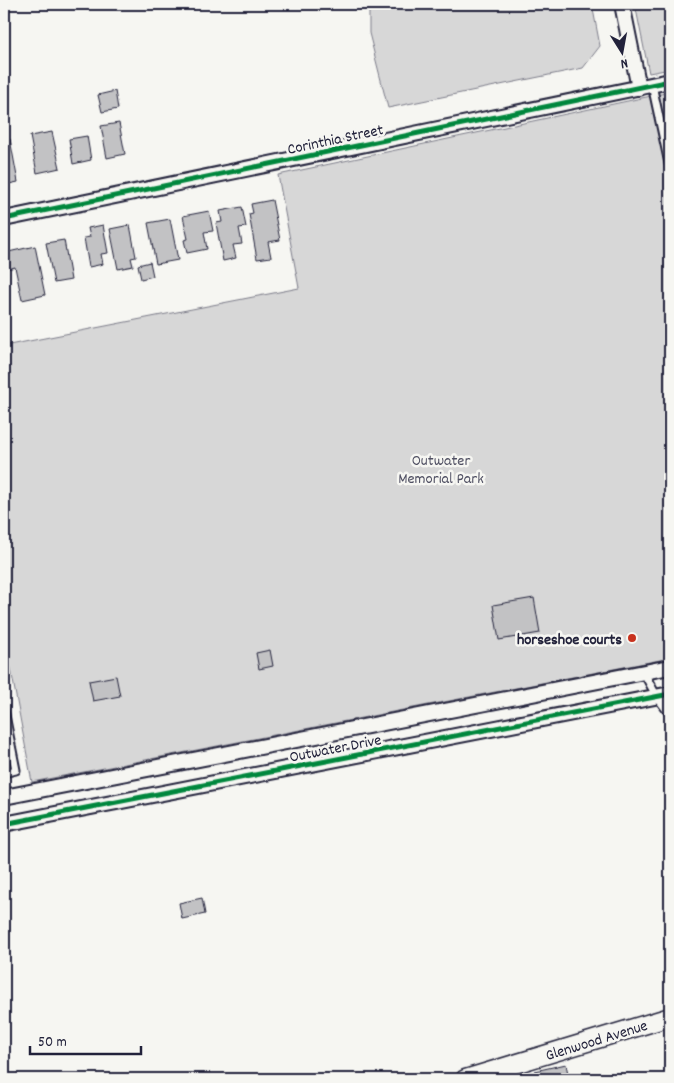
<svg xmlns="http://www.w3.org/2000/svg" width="674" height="1083" font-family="Dekko,sans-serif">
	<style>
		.green { fill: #d7d7d7; stroke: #7c7c89 }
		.building { fill: #c2c2c4; stroke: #22223b }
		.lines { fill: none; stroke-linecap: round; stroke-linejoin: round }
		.service-casing { stroke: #22223b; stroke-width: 11 }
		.minor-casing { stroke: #22223b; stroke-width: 18 }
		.tertiary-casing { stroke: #22223b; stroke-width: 21 }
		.service { stroke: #f6f6f2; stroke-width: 7 }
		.minor { stroke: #f6f6f2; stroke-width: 14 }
		.tertiary { stroke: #f6f6f2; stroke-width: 18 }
		.cycleway-casing { stroke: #f6f6f2; stroke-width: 8 }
		.cycleway { stroke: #00873e; stroke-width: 5 }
		.poi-dot { fill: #c8321e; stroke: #f6f6f2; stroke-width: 2 }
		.labels { text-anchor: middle; stroke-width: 5; stroke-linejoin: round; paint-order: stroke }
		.street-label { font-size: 16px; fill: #22223b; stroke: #f6f6f2 }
		.park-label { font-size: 16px; fill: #4f4f62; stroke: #f6f6f2 }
		.poi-label { font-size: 16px; font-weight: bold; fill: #22223b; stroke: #f6f6f2; text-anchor: end }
	</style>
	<rect width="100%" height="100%" fill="#f6f6f2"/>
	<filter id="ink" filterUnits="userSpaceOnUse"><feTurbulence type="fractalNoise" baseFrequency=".02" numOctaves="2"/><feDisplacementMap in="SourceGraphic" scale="10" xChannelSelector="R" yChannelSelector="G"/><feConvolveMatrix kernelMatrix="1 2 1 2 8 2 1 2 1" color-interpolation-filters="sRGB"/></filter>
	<g filter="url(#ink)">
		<g class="green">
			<path d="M369 4H592L600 46 583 68 388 108 369 33Z"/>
			<path d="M635 4H670V69L649 73Z"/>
			<path d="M670 92V658L32 782 4 632V346L299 288 278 175Z"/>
		</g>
		<g class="building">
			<path d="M115 91 118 109 102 112 98 95Z"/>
			<path d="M119 123 125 154 107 158 101 126Z"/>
			<path d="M52 132 60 168 37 173 30 136Z"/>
			<path d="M87 136 91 160 73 164 69 139Z"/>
			<path d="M10 139 18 182 4 185V140Z"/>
			<path d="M272 200 280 240 268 242 271 257 257 259 249 214 253 213 251 204Z"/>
			<path d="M242 207 246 227 239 228 242 244 233 245 236 258 223 261 216 223 222 222 220 211Z"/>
			<path d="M209 211 213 231 204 232 207 249 187 253 184 240 188 239 183 216Z"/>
			<path d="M170 219 178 260 156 264 148 223Z"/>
			<path d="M103 225 108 253 101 254 103 264 89 267 84 238 90 237 88 228Z"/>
			<path d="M130 225 136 257 131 258 133 266 118 269 110 229Z"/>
			<path d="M64 240 71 280 54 283 46 243Z"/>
			<path d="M35 246 45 295 22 300 15 267 4 270V253Z"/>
			<path d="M150 262 153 276 141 279 138 265Z"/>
			<path d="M534 598 540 633 499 640 493 605Z"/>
			<path d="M270 650 273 666 259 669 256 653Z"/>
			<path d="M116 676 120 696 93 701 89 681Z"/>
			<path d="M202 898 205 914 182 919 179 903Z"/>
			<path d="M566 1064 569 1079H537L535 1071Z"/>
		</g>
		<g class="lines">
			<defs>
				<g id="service">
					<path d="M652 85 670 168"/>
					<path d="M644 673 657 697 670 714"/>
					<path d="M4 710 16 770 4 773"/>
				</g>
				<g id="minor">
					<path d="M622 4 639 88"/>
					<path d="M4 219 670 81"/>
					<path d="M4 797 670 667"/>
					<path d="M4 824 670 694"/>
				</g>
				<path id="tertiary" d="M465 1079 670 1017"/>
			</defs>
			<use href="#service" class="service-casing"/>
			<use href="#minor" class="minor-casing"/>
			<use href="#tertiary" class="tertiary-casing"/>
			<use href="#service" class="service"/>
			<use href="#minor" class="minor"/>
			<use href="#tertiary" class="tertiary"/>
			<defs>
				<g id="cycleway">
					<path d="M4 219 670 81"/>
					<path d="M4 824 670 694"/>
				</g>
			</defs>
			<use href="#cycleway" class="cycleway-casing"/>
			<use href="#cycleway" class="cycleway"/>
		</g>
	</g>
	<circle class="poi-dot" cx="632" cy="638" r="5"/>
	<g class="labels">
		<g class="street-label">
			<text transform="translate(335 138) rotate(-12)" y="6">Corinthia Street</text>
			<text transform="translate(335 747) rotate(-11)" y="6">Outwater Drive</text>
			<text transform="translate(596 1039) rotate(-17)" y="6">Glenwood Avenue</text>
		</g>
		<g class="park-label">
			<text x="441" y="465">Outwater<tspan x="441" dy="18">Memorial Park</tspan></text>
		</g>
		<g class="poi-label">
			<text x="622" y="644">horseshoe courts</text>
		</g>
	</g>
	<rect width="674" height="1083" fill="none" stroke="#f6f6f2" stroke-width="20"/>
	<rect x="10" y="10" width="654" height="1063" fill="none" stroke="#22223b" stroke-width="2" filter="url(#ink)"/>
	<g transform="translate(622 52) rotate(169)" stroke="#f6f6f2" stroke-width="4" paint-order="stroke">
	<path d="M0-4L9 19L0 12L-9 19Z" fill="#22223b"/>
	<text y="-8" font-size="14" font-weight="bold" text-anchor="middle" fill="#22223b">N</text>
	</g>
	<path d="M30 1046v8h111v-8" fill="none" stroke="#22223b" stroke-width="2.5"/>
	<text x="38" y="1046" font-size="15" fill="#22223b" stroke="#f6f6f2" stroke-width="4" paint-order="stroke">50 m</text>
</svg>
